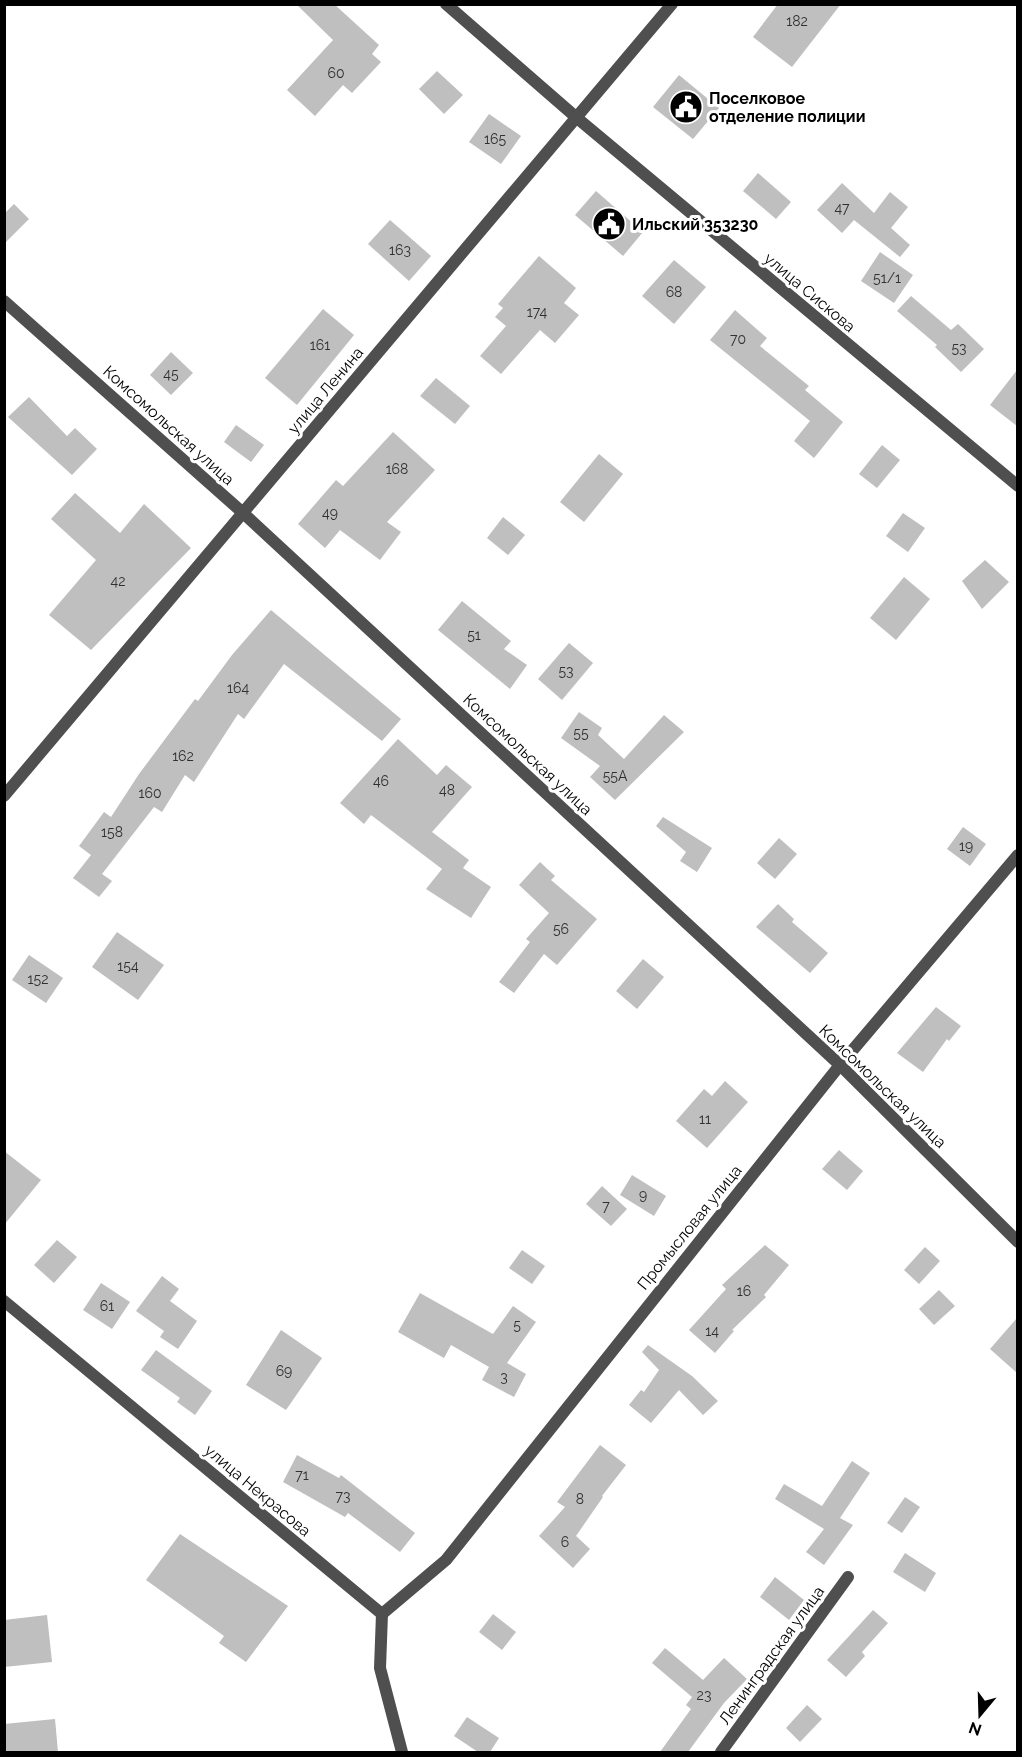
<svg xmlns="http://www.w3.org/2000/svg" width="1022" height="1757" font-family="Raleway,sans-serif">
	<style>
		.building { fill: #bfbfbf }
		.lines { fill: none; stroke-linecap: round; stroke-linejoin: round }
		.minor { stroke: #4f4f4f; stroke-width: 12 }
		.tertiary { stroke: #4f4f4f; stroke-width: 12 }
		.labels { text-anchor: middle; stroke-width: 6; stroke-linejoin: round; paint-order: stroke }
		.number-label { font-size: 14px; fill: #303030 }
		.poi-label { font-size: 16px; font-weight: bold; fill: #000; stroke: #fff; text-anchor: start }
		.street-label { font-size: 16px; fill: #000; stroke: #fff }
	</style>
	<rect width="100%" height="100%" fill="#fff"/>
	<g class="building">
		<path d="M296 4H334L379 45 372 54 381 62 352 93 343 85 315 116 287 90 333 40Z"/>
		<path d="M778 4H841L792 67 753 37Z"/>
		<path d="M437 71 463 95 444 114 419 89Z"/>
		<path d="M679 75 719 108 693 139 653 107Z"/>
		<path d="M489 114 521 136 501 164 469 142Z"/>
		<path d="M758 173 791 202 776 219 743 191Z"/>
		<path d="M842 183 874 213 890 192 908 207 891 228 910 245 900 257 854 220 842 233 817 210Z"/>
		<path d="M596 191 643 232 623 256 575 215Z"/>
		<path d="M14 204 29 219 4 244V214Z"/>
		<path d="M390 220 431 256 409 281 368 244Z"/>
		<path d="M880 252 913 275 894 303 861 281Z"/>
		<path d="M539 256 576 288 564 303 579 315 555 343 540 330 501 374 480 356 506 326 495 317 503 308 498 304Z"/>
		<path d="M674 260 706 287 674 324 642 296Z"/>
		<path d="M911 296 951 330 958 324 984 349 961 372 935 347 937 345 897 311Z"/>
		<path d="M323 309 354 335 297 405 265 378Z"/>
		<path d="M735 310 767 338 760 346 809 386 805 390 843 422 814 458 794 441 810 421 710 340Z"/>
		<path d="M171 352 193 373 171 395 150 375Z"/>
		<path d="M1017 370V426L990 405Z"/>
		<path d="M436 378 470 406 455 424 420 396Z"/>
		<path d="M29 397 67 436 75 428 97 449 72 475 8 417Z"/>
		<path d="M236 425 264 445 251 462 224 442Z"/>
		<path d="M393 432 435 470 387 522 401 532 380 560 340 530 325 548 298 524 336 480 343 486Z"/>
		<path d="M882 445 900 460 877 488 859 474Z"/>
		<path d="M599 454 623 474 584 522 560 502Z"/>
		<path d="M75 493 120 533 144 504 191 548 91 650 49 615 96 560 51 519Z"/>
		<path d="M903 513 925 528 908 552 886 536Z"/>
		<path d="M503 517 525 535 508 555 487 538Z"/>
		<path d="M985 560 1009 582 982 609 962 581Z"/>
		<path d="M904 577 930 599 896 640 870 618Z"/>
		<path d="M462 601 511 641 504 649 527 665 510 689 438 630Z"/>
		<path d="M271 610 401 719 382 741 284 664 244 719 238 714 194 782 185 775 162 812 154 807 102 874 112 881 99 897 73 878 91 855 79 846 104 812 111 817 139 774 195 699 198 701 232 655Z"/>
		<path d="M569 643 593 663 562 700 538 679Z"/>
		<path d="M579 712 602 728 598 735 624 759 664 715 684 732 615 800 590 777 600 766 561 738Z"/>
		<path d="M398 739 437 775 446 765 472 787 432 832 469 860 463 868 491 887 471 918 426 889 442 869 371 815 364 824 340 803Z"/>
		<path d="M663 817 712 848 697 872 680 861 686 852 656 826Z"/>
		<path d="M963 827 986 844 970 866 947 849Z"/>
		<path d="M779 838 797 854 775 879 757 863Z"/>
		<path d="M540 862 555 876 551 880 597 919 557 965 544 954 514 993 499 982 530 942 526 939 549 913 519 885Z"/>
		<path d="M778 904 794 919 792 922 828 953 810 973 756 927Z"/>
		<path d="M117 932 164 965 138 1000 92 967Z"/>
		<path d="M29 955 63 978 46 1003 12 980Z"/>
		<path d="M643 959 664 977 637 1009 616 991Z"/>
		<path d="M936 1007 961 1026 949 1041 947 1039 923 1072 897 1053Z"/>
		<path d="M725 1081 748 1102 707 1148 676 1121 704 1089 712 1096Z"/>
		<path d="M839 1150 863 1171 847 1190 822 1169Z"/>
		<path d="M4 1151 41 1180 4 1225Z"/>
		<path d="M632 1175 666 1196 654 1216 620 1195Z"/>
		<path d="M602 1186 627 1209 611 1226 586 1204Z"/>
		<path d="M57 1240 77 1257 54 1283 34 1265Z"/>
		<path d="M765 1245 789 1265 764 1295 766 1297 732 1330 734 1331 715 1353 689 1330 726 1289 722 1285Z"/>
		<path d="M925 1247 940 1261 919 1284 904 1270Z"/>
		<path d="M522 1250 545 1266 532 1284 509 1268Z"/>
		<path d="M162 1276 179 1289 170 1301 197 1321 178 1349 160 1337 164 1331 136 1311Z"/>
		<path d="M101 1283 130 1302 112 1329 83 1310Z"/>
		<path d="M939 1290 955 1306 934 1325 919 1309Z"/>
		<path d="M420 1293 493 1334 513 1306 536 1322 507 1363 526 1374 514 1397 482 1380 489 1367 451 1345 444 1358 398 1332Z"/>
		<path d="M1017 1318V1373L990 1349Z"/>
		<path d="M281 1330 322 1358 286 1410 246 1385Z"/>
		<path d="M648 1345 692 1376 718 1401 703 1415 679 1390 651 1423 629 1405 641 1390 644 1392 659 1370 642 1352Z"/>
		<path d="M156 1350 212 1391 195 1415 177 1402 180 1398 141 1370Z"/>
		<path d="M600 1445 626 1465 602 1496 603 1497 576 1536 590 1549 573 1568 539 1536 565 1507 557 1502Z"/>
		<path d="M297 1455 339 1478 341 1475 415 1533 400 1552 348 1513 345 1517 283 1482Z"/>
		<path d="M852 1461 870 1473 840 1518 853 1525 824 1565 806 1552 824 1529 775 1499 784 1484 822 1506Z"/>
		<path d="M905 1497 920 1507 902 1533 887 1523Z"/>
		<path d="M180 1534 288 1606 246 1662 219 1643 224 1636 146 1580Z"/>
		<path d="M905 1553 936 1573 925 1592 893 1572Z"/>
		<path d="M775 1577 804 1600 789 1620 760 1597Z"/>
		<path d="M873 1610 888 1623 862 1652 865 1656 846 1677 827 1660Z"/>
		<path d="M493 1614 516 1632 502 1650 479 1632Z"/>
		<path d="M47 1615 52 1662 4 1667V1620Z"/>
		<path d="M665 1648 703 1680 724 1658 747 1679 724 1703 688 1752H660L691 1709 686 1705 692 1697 652 1663Z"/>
		<path d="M807 1705 822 1719 800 1742 786 1728Z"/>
		<path d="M467 1717 499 1738 490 1752H478L454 1736Z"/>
		<path d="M55 1719 58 1752H4V1724Z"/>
	</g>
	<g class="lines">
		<g class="minor">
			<path d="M446 4 577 118 1018 486"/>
			<path d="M4 301 242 512 840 1065 1018 1242"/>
			<path d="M4 1301 382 1614 380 1668 402 1752"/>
			<path d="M382 1614 446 1560 840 1065 1018 855"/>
			<path d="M721 1752 848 1577"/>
		</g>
		<path class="tertiary" d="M4 796 672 4"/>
	</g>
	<defs>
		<symbol id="civic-disc" viewBox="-11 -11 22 22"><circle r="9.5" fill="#000" stroke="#fff"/><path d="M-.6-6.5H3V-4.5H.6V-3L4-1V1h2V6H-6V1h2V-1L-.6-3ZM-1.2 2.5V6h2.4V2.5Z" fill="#fff"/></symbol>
	</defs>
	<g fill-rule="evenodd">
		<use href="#civic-disc" x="667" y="88" width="38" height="38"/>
		<use href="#civic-disc" x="590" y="205" width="38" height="38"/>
	</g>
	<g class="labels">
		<g class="number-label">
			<text x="797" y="26">182</text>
			<text x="336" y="78">60</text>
			<text x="495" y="144">165</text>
			<text x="842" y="213">47</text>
			<text x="400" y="255">163</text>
			<text x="887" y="283">51/1</text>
			<text x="674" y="297">68</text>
			<text x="537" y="317">174</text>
			<text x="738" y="344">70</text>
			<text x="320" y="350">161</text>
			<text x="959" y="353">53</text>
			<text x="171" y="379">45</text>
			<text x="397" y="474">168</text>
			<text x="330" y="518">49</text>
			<text x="118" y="586">42</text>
			<text x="474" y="640">51</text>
			<text x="566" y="676">53</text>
			<text x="238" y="693">164</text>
			<text x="581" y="738">55</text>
			<text x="183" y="761">162</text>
			<text x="615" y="781">55А</text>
			<text x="381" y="786">46</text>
			<text x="447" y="795">48</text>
			<text x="150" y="798">160</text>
			<text x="112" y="837">158</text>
			<text x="966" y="851">19</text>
			<text x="561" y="934">56</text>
			<text x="128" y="971">154</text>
			<text x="38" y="984">152</text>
			<text x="705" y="1124">11</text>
			<text x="643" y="1200">9</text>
			<text x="606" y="1211">7</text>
			<text x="744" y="1296">16</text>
			<text x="107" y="1311">61</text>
			<text x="517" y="1330">5</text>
			<text x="712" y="1336">14</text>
			<text x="284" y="1376">69</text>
			<text x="504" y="1382">3</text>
			<text x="302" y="1480">71</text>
			<text x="343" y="1501">73</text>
			<text x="580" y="1504">8</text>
			<text x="565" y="1547">6</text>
			<text x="704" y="1700">23</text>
		</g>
		<g class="poi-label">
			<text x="709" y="104">Поселковое<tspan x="709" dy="18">отделение полиции</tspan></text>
			<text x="632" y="230">Ильский 353230</text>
		</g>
		<g class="street-label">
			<text transform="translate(810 292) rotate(40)" y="6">улица Сискова</text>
			<text transform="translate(325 390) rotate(-50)" y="6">улица Ленина</text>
			<text transform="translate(169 425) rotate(42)" y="6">Комсомольская улица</text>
			<text transform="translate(528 754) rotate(43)" y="6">Комсомольская улица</text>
			<text transform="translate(883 1086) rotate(44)" y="6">Комсомольская улица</text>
			<text transform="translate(689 1227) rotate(-51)" y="6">Промысловая улица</text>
			<text transform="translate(258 1490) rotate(40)" y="6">улица Некрасова</text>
			<text transform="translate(771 1655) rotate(-54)" y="6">Ленинградская улица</text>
		</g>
	</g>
	<rect width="1022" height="1757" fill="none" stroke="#000000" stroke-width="12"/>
	<g transform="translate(980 1715) rotate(199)" stroke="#ffffff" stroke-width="4.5" paint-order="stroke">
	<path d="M0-4.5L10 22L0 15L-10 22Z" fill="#000000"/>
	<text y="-9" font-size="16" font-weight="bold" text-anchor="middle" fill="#000000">N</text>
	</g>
</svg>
